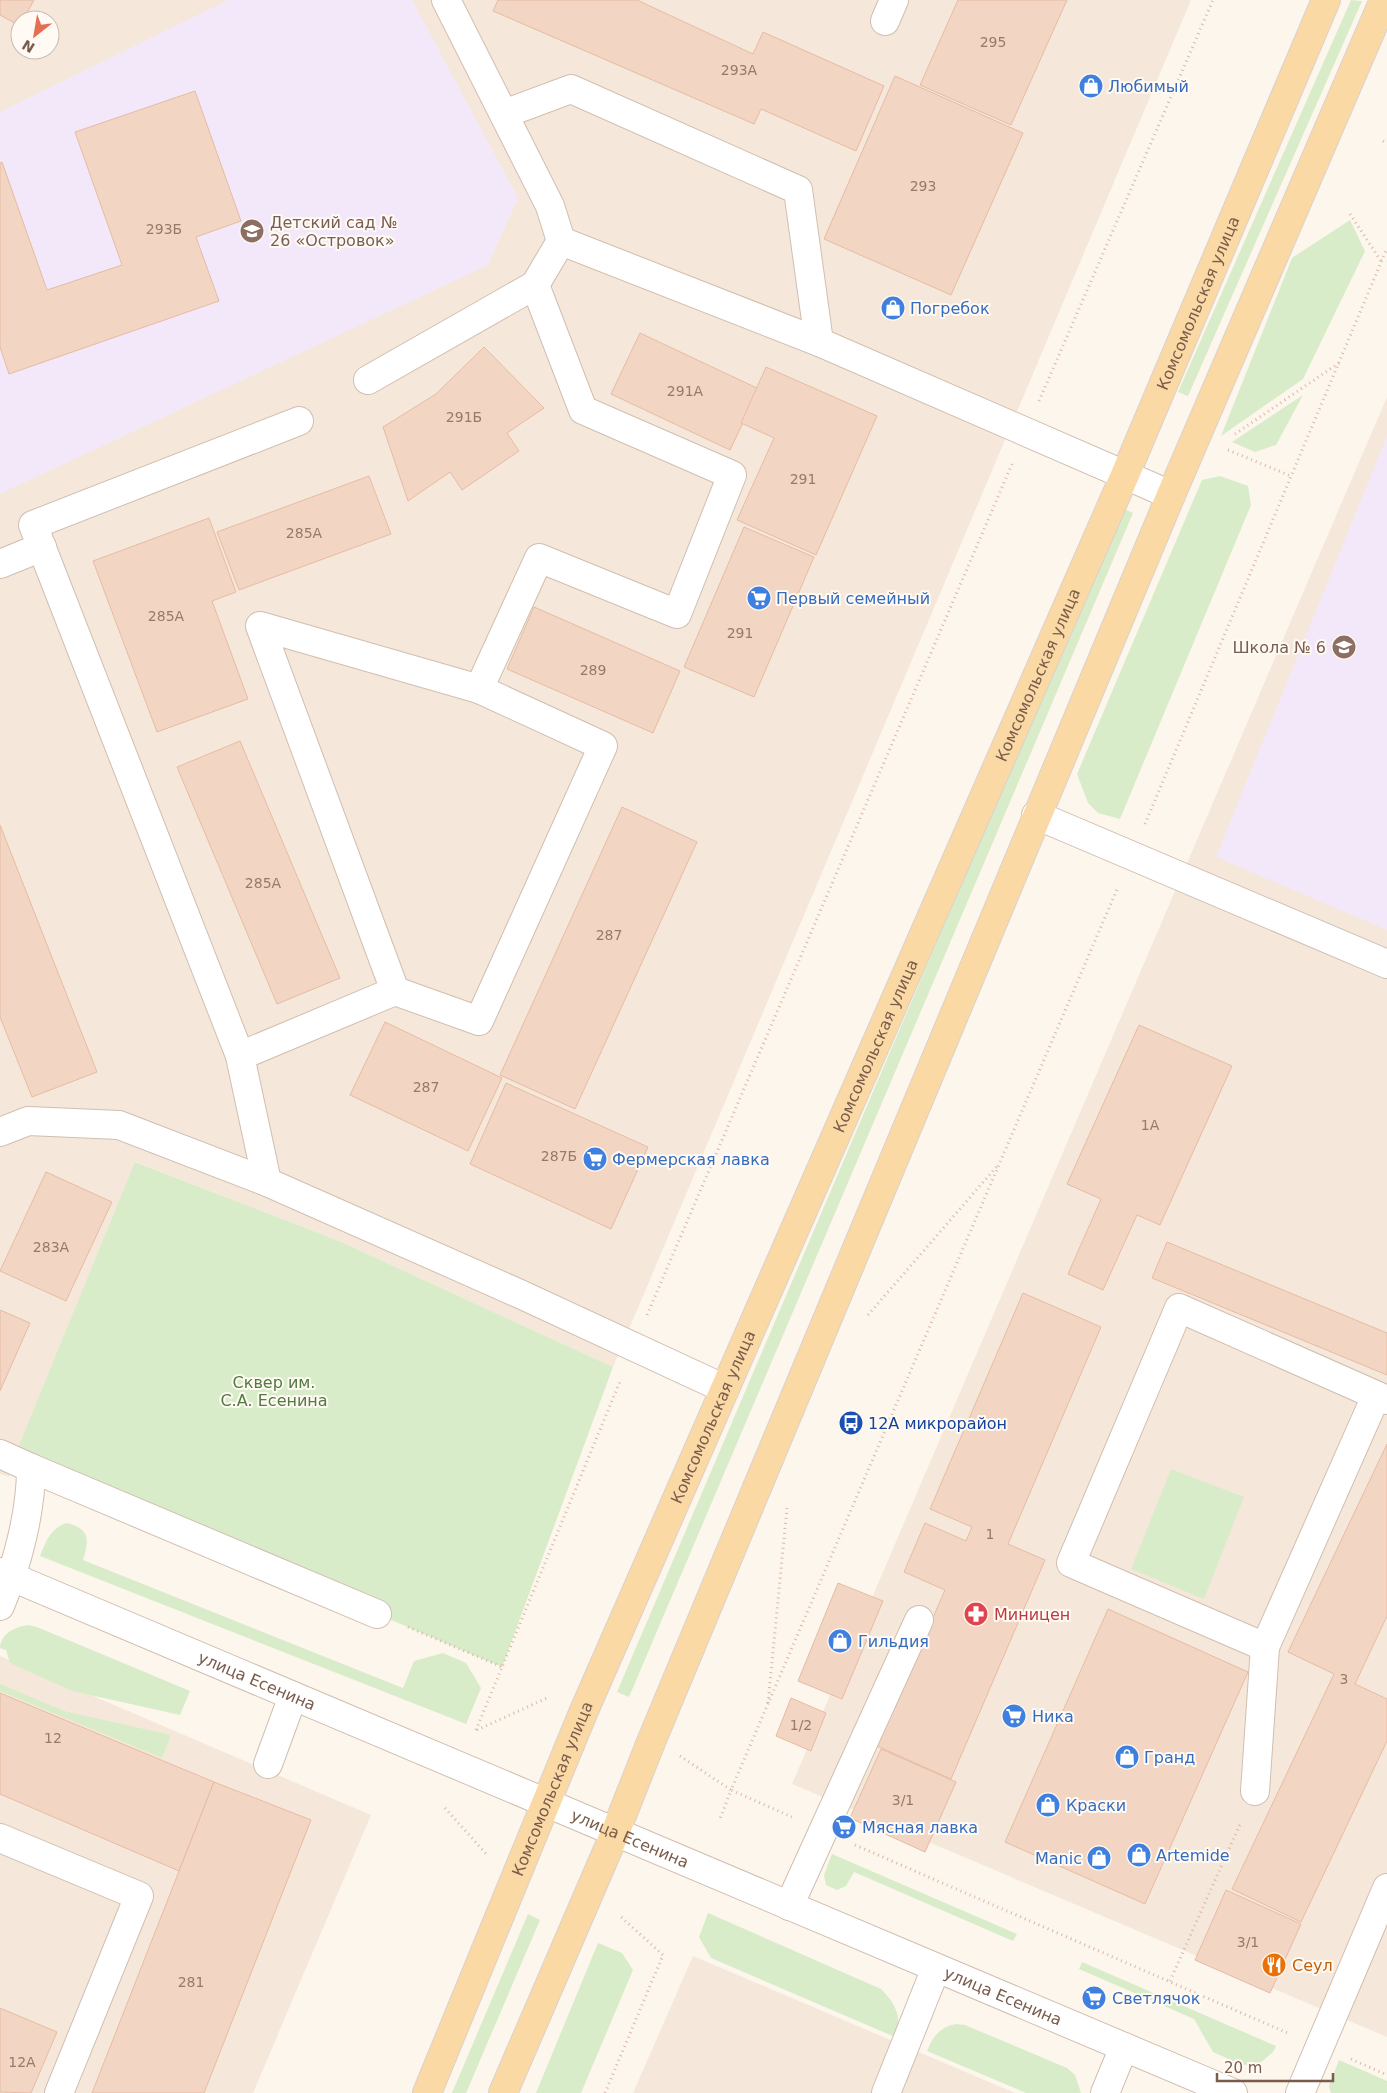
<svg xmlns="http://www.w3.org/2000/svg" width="1387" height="2093" font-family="'DejaVu Sans',sans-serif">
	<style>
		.residential { fill: #f5e8da; fill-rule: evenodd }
		.education { fill: #f3e8fa }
		.green { fill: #d8ecc9 }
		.building { fill: #f3d5c3; stroke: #e6bba3 }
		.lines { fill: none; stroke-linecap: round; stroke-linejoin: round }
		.minor-casing { stroke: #d1beb0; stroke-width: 30 }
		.major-casing { stroke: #dad1cd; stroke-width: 30 }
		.path { stroke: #d9b8a5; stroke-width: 3; stroke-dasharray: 1 4; stroke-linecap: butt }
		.minor { stroke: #fff; stroke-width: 28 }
		.major { stroke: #fbd9a5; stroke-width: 28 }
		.labels { text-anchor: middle; stroke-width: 4; stroke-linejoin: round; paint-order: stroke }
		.number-label { font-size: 14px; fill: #987a6a }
		.shop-label { font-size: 16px; fill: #366cbe; stroke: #fffaf3; text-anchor: start }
		.education-label { font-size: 16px; fill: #785e54; stroke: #fffaf3; text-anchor: start }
		.street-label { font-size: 16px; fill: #7a5c4d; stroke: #fffaf3 }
		.park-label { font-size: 16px; fill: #537a41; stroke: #fffaf3 }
		.transit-label { font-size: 16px; fill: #164399; stroke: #fffaf3; text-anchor: start }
		.health-label { font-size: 16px; fill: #be3a42; stroke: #fffaf3; text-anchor: start }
		.food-label { font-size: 16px; fill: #c56008; stroke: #fffaf3; text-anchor: start }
	</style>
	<rect width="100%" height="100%" fill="#fdf6ec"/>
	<g class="residential">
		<path d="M0 0H1191L613 1367 339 1241 136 1162 9 1477 0 1474ZM20 20H50V50H20Z"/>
		<path d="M1387 397V2037L792 1784Z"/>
		<path d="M0 1656 371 1815 253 2093H0Z"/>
		<path d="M693 1956 1015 2093H633Z"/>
	</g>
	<g class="education">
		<path d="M228 0H412L518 198 488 265 0 494V112Z"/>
		<path d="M1387 436V930L1216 857Z"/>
	</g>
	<g class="green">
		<path d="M1351 0 1362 1 1188 396 1178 392Z"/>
		<path d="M1350 220 1365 251 1303 379 1221 436 1292 258Z"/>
		<path d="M1303 395 1276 445 1255 452 1232 442Z"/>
		<path d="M1220 476 1248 486 1251 505 1120 819 1098 813 1088 803 1077 774 1202 480Z"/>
		<path d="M1122 508 1133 513 629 1697 617 1692Z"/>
		<path d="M135 1162 339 1241 613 1367 502 1667 13 1460Z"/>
		<path d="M1171 1469 1244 1497 1204 1599 1131 1569Z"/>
		<path d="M67 1523C91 1529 89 1541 83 1560L403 1688 414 1661 443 1653 466 1663 481 1688 466 1724 40 1556C46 1542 50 1528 67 1523Z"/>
		<path d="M28 1625 37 1627 190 1691 180 1715 72 1691 10 1663 6 1650 0 1648C1 1633 15 1627 28 1625Z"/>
		<path d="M0 1684 64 1711 171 1735 162 1758 0 1691Z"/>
		<path d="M832 1854 1017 1934 1013 1941 854 1872 846 1886 837 1890 826 1885 824 1875Z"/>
		<path d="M708 1913 881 1989C895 2003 903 2017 895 2037L711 1958 699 1937Z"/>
		<path d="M528 1914 540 1920 466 2093H452Z"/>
		<path d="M598 1943 622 1953 633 1970 581 2093H536Z"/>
		<path d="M1082 1962 1276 2046 1273 2052 1259 2064 1242 2065 1213 2052 1194 2019 1079 1969Z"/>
		<path d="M956 2024 965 2025 1067 2068 1075 2075 1081 2093H1026L927 2051C933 2036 940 2027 956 2024Z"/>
		<path d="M1339 2060 1387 2081V2093H1331L1329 2086Z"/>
	</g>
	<g class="building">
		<path d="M0 0H34L23 20H20V26L0 15Z"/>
		<path d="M498 0H637L753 54 763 32 884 86 856 151 761 109 754 124 493 11Z"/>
		<path d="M958 0H1067L1011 125 920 85Z"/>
		<path d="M895 76 1023 133 951 295 824 239Z"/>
		<path d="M195 91 241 221 196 237 219 301 9 374 0 347V163L2 162 47 290 122 265 75 132Z"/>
		<path d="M640 333 759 389 730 450 611 394Z"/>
		<path d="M484 347 544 408 507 433 519 451 462 490 450 472 408 501 383 427 436 394Z"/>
		<path d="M766 367 877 416 816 555 737 520 774 438 741 423Z"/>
		<path d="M369 476 391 534 239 590 217 532Z"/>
		<path d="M209 518 236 592 212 601 248 699 157 732 93 561Z"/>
		<path d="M744 527 814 557 754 697 684 667Z"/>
		<path d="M534 607 680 671 653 733 507 669Z"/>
		<path d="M240 741 340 978 277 1004 177 767Z"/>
		<path d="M622 807 697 842 575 1109 500 1075Z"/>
		<path d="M0 825 97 1072 32 1097 0 1017Z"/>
		<path d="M385 1022 502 1078 468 1151 350 1095Z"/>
		<path d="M1139 1025 1232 1066 1160 1225 1137 1215 1103 1290 1068 1274 1101 1199 1067 1184Z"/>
		<path d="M506 1083 648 1147 611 1229 470 1164Z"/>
		<path d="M46 1172 112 1202 66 1301 0 1271Z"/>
		<path d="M1167 1242 1387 1333V1375L1152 1278Z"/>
		<path d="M1023 1293 1101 1327 1008 1544 1045 1560 951 1779 877 1746 945 1590 904 1572 925 1523 966 1541 972 1527 930 1509Z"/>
		<path d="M0 1310 30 1323 0 1391Z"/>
		<path d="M1387 1444V1616L1355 1684 1387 1699V1741L1301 1922 1232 1889 1334 1674 1288 1652Z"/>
		<path d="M838 1583 883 1601 842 1699 798 1681Z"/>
		<path d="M1108 1609 1248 1672 1145 1904 1005 1842Z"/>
		<path d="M0 1693 214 1782 179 1871 0 1794Z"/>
		<path d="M791 1698 826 1713 811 1751 776 1736Z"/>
		<path d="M881 1749 956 1782 925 1852 850 1818Z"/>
		<path d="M214 1782 311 1820 204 2093H92Z"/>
		<path d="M1226 1890 1301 1924 1270 1993 1195 1960Z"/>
		<path d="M0 2008 57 2032 31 2093 0 2092Z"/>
	</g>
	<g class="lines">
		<defs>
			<g id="minor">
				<path d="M446 0 550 206 561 241"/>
				<path d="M885 21 894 0"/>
				<path d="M504 114 571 89 798 190 819 342"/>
				<path d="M368 380 535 285 561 241 819 342 1171 495"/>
				<path d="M0 564 42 547"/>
				<path d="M479 689 539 558 677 614 732 475 583 410 535 285"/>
				<path d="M1036 815 1387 964"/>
				<path d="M240 1056 33 525 299 421"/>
				<path d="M0 1132 28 1121 119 1125 267 1182 520 1294 725 1389"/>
				<path d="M267 1182 240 1056 395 991 479 1021 603 746 479 689 260 626 395 991"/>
				<path d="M1376 1396 1265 1647 1071 1563 1179 1308 1387 1400"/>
				<path d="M0 1454 31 1468C31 1513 17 1565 0 1606"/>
				<path d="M31 1468 377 1614"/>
				<path id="s1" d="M0 1572 1233 2093"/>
				<path d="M268 1764 293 1696"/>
				<path d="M1255 1791 1265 1647"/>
				<path d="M0 1838 139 1896 59 2093"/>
				<path d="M789 1906 919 1620"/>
				<path d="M886 2093 936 1968"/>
				<path d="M1105 2093 1124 2047"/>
				<path d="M1300 2093 1387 1888"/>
			</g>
			<g id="major">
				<path id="s2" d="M427 2093 583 1713 1125 475 1326 0"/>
				<path d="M503 2093 615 1833 651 1742 1171 495 1384 0"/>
			</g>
		</defs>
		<use href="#minor" class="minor-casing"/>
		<use href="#major" class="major-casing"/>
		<g class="path">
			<path d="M1383 141 1387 143"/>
			<path d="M1350 214 1381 261"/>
			<path d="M1039 401 1213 0"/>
			<path d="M1235 434 1339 363"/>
			<path d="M1228 450 1291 476"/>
			<path d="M1145 824 1387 248"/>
			<path d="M647 1315 1012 464"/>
			<path d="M868 1315 998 1165"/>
			<path d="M408 1627 502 1667"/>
			<path d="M768 1703 787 1508"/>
			<path d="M476 1730 621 1379"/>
			<path d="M477 1730 547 1698"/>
			<path d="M680 1756 731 1790 720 1819"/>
			<path d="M445 1808 488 1856"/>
			<path d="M792 1817 731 1790 1118 887"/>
			<path d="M855 1845 1290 2034"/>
			<path d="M1170 1981 1241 1822"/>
			<path d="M1351 2059 1387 2075"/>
			<path d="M605 2093 663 1955 620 1916"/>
		</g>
		<use href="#minor" class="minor"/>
		<use href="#major" class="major"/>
	</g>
	<defs>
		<symbol id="shop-disc" viewBox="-11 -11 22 22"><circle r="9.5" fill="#3f7fe0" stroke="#fffaf3"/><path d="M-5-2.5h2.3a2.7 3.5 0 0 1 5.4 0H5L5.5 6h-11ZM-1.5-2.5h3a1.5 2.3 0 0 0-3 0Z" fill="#fff"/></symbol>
		<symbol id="school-disc" viewBox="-11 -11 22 22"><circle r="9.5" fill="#8d6e63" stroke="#fffaf3"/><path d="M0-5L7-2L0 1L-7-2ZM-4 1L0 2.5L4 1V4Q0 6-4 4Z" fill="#fff"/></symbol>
		<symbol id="supermarket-disc" viewBox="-11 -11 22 22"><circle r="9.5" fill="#3f7fe0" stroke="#fffaf3"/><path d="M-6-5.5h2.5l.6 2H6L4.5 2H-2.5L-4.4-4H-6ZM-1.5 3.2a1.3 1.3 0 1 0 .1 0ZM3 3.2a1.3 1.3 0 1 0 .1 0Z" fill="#fff"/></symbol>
		<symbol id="bus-disc" viewBox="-11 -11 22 22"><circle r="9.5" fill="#1a4fb4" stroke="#fffaf3"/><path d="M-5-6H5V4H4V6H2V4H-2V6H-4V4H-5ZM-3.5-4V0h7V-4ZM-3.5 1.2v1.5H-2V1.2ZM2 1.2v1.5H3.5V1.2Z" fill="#fff"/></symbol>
		<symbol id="pharmacy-disc" viewBox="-11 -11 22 22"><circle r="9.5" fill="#e0444e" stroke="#fffaf3"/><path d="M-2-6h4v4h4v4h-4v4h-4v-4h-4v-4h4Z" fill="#fff"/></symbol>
		<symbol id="restaurant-disc" viewBox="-11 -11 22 22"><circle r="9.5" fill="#e8710a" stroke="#fffaf3"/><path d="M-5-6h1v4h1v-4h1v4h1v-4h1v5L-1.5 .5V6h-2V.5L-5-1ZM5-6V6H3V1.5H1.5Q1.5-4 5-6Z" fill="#fff"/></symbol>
	</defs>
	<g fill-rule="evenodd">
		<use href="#shop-disc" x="1077" y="72" width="28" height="28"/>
		<use href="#school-disc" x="238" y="217" width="28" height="28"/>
		<use href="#shop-disc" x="879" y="294" width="28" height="28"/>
		<use href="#supermarket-disc" x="745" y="584" width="28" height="28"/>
		<use href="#school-disc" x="1330" y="633" width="28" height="28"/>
		<use href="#supermarket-disc" x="581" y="1145" width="28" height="28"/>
		<use href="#bus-disc" x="837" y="1409" width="28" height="28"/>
		<use href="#pharmacy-disc" x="962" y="1600" width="28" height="28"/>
		<use href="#shop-disc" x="826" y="1627" width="28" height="28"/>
		<use href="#supermarket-disc" x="1000" y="1702" width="28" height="28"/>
		<use href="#shop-disc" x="1113" y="1743" width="28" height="28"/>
		<use href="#shop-disc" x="1034" y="1791" width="28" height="28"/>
		<use href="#supermarket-disc" x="830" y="1813" width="28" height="28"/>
		<use href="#shop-disc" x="1125" y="1841" width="28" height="28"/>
		<use href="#shop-disc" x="1085" y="1844" width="28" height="28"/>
		<use href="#restaurant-disc" x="1260" y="1951" width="28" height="28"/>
		<use href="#supermarket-disc" x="1080" y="1984" width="28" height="28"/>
	</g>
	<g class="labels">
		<g class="number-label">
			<text x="993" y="47">295</text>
			<text x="739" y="75">293А</text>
			<text x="923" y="191">293</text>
			<text x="164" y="234">293Б</text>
			<text x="685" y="396">291А</text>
			<text x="464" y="422">291Б</text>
			<text x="803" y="484">291</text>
			<text x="304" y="538">285А</text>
			<text x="166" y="621">285А</text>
			<text x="740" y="638">291</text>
			<text x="593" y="675">289</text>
			<text x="263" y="888">285А</text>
			<text x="609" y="940">287</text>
			<text x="426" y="1092">287</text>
			<text x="1150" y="1130">1А</text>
			<text x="559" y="1161">287Б</text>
			<text x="51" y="1252">283А</text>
			<text x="990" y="1539">1</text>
			<text x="1344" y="1684">3</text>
			<text x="801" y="1730">1/2</text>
			<text x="53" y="1743">12</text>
			<text x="903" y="1805">3/1</text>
			<text x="1248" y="1947">3/1</text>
			<text x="191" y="1987">281</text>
			<text x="22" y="2067">12А</text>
		</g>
		<g class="shop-label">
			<text x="1108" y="92">Любимый</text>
			<text x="910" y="314">Погребок</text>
			<text x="776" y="604">Первый семейный</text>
			<text x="612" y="1165">Фермерская лавка</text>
			<text x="858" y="1647">Гильдия</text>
			<text x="1032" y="1722">Ника</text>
			<text x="1144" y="1763">Гранд</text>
			<text x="1066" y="1811">Краски</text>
			<text x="862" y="1833">Мясная лавка</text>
			<text x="1156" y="1861">Artemide</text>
			<text x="1082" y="1864" text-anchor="end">Manic</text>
			<text x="1112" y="2004">Светлячок</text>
		</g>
		<g class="education-label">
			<text x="270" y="228">Детский сад №<tspan x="270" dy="18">26 «Островок»</tspan></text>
			<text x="1326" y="653" text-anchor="end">Школа № 6</text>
		</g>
		<g class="street-label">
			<text dy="6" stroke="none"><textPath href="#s2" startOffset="1949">Комсомольская улица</textPath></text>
			<text dy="6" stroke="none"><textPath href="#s2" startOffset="1544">Комсомольская улица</textPath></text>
			<text dy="6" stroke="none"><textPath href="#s2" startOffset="1139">Комсомольская улица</textPath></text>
			<text dy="6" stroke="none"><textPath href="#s2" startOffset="734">Комсомольская улица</textPath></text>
			<text dy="6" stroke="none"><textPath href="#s1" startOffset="279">улица Есенина</textPath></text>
			<text dy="6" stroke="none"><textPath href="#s2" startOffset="329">Комсомольская улица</textPath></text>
			<text dy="6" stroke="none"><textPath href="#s1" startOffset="684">улица Есенина</textPath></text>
			<text dy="6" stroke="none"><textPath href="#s1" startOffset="1089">улица Есенина</textPath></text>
		</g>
		<g class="park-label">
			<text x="274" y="1388">Сквер им.<tspan x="274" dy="18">С.А. Есенина</tspan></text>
		</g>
		<g class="transit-label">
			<text x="868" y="1429">12А микрорайон</text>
		</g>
		<g class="health-label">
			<text x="994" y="1620">Миницен</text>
		</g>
		<g class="food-label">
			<text x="1292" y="1971">Сеул</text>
		</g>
	</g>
	<g transform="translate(35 35) rotate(211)"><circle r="24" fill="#fffaf3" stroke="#cabbb1"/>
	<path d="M0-4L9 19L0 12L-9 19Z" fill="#e76f51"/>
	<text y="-8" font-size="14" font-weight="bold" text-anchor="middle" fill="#7a5c4d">N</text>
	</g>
	<path d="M1217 2073v8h116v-8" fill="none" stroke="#7a5c4d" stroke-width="2.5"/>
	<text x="1224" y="2073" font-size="15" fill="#7a5c4d" stroke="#fffaf3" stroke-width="4" paint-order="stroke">20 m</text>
</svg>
